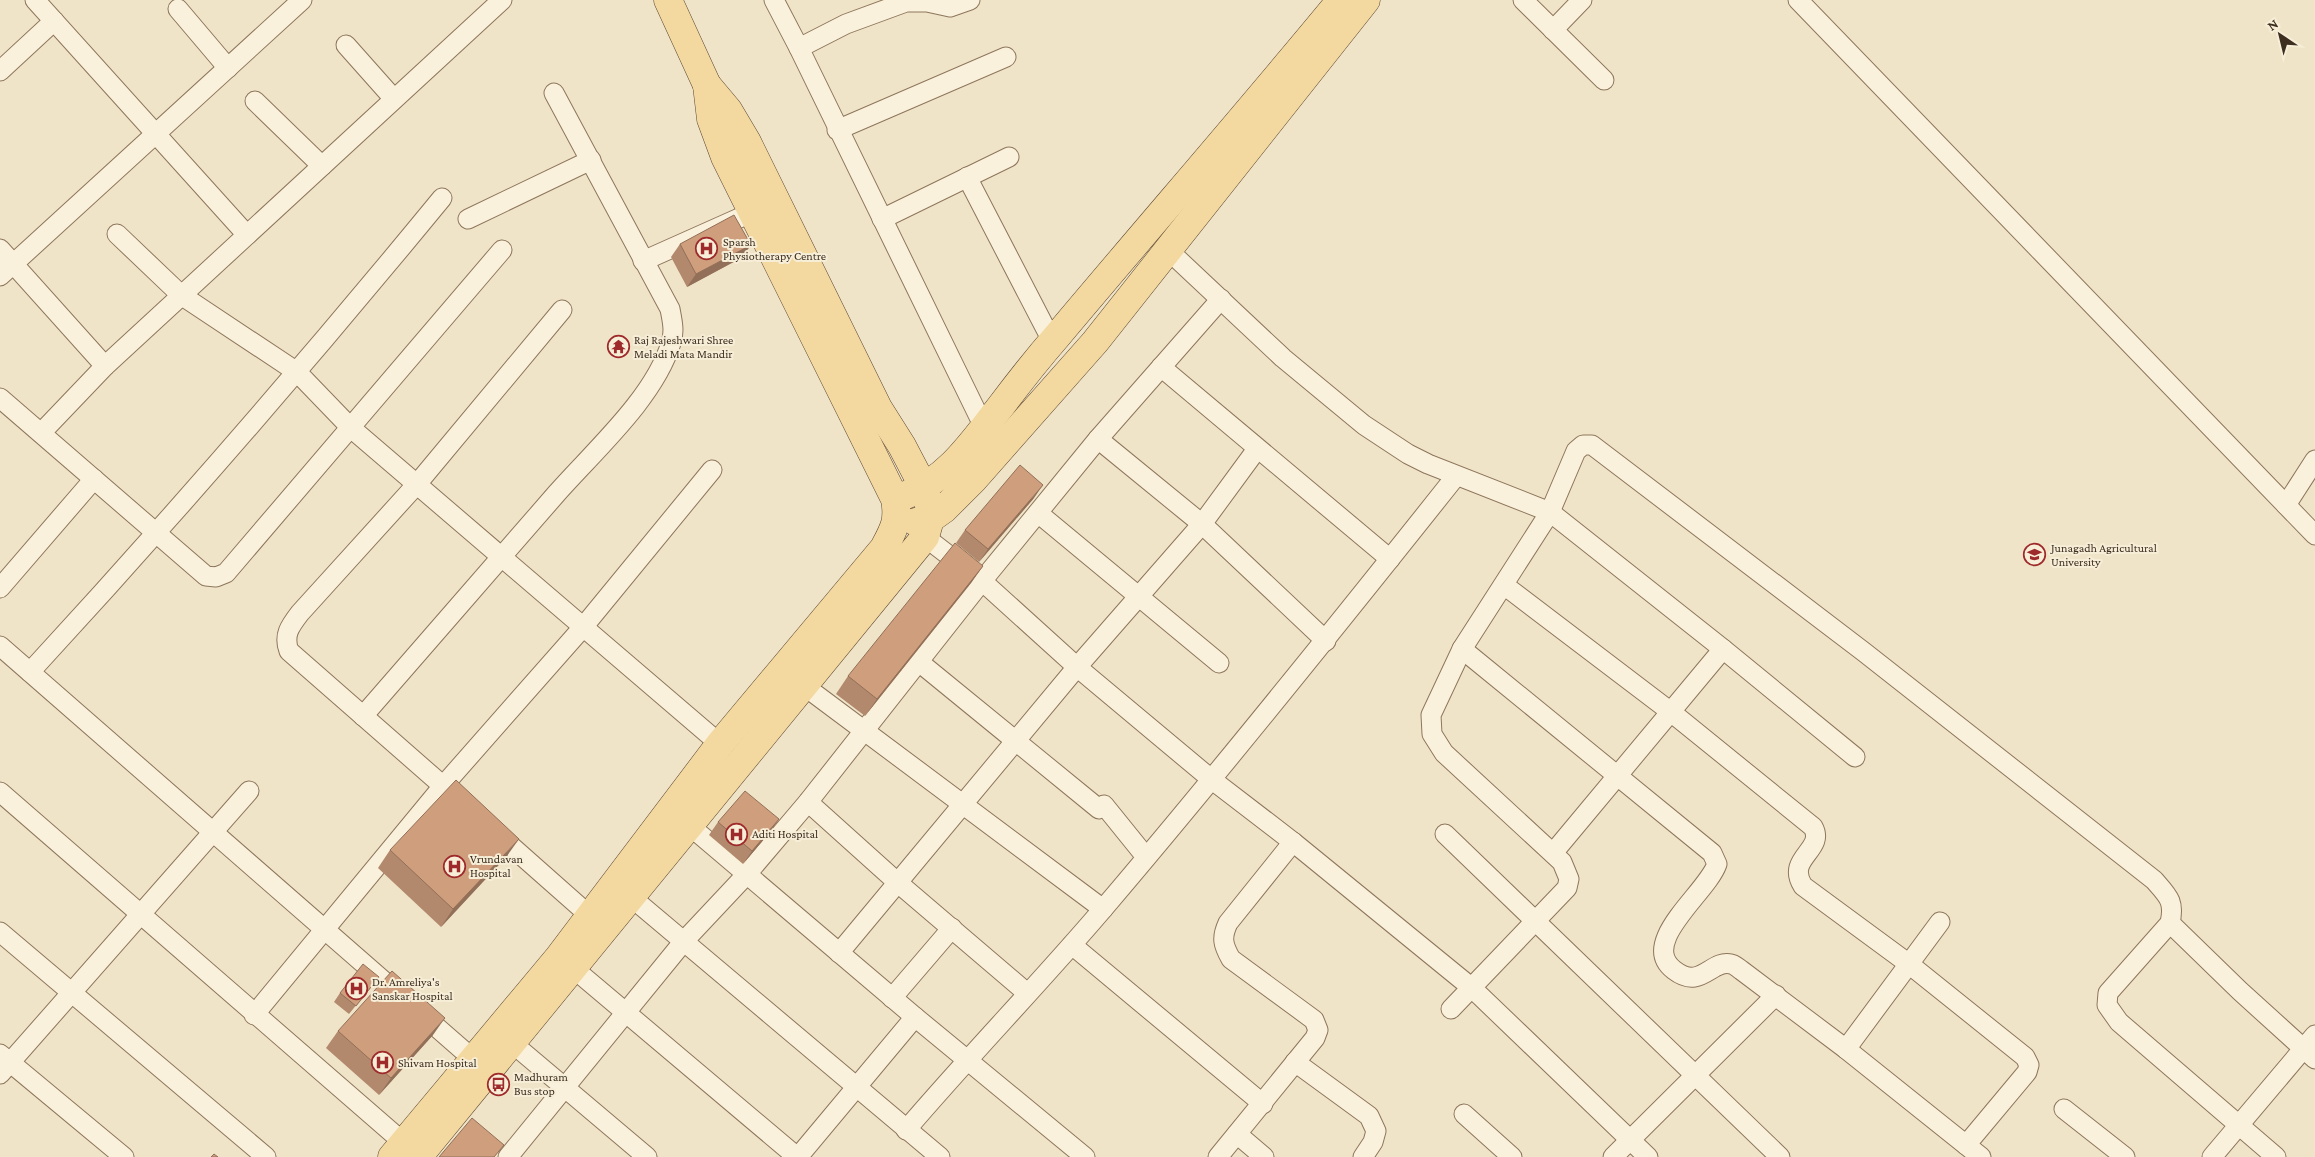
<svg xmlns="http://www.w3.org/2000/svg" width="2315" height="1157" font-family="'Crimson Pro',serif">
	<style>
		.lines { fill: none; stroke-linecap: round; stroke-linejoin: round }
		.street-casing { stroke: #8d765c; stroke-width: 21 }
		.primary-casing { stroke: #5b4430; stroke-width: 29 }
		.street { stroke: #faf1dc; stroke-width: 19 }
		.primary { stroke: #f3d9a0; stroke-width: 28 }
		.wall { fill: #b2896c }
		.shaded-wall { fill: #916f58 }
		.building { fill: #cf9f7d; stroke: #916f58 }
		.labels { text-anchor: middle; stroke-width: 4; stroke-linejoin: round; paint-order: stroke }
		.poi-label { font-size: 12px; fill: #3d2e20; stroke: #f7eed8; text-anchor: start }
	</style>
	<rect width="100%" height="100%" fill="#f0e4c8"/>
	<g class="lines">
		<defs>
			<g id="street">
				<path d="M35 0 247 235"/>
				<path d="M774 0 799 48 984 427"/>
				<path d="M1523 0 1604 80"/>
				<path d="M1798 0 2315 535"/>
				<path d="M178 9 228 68"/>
				<path d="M1553 30 1582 0"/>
				<path d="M346 45 394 99"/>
				<path d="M799 48 846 24 906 2H927L950 7 970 0"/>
				<path d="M0 71 54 21"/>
				<path d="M255 101 322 166"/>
				<path d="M837 130 1006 57"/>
				<path d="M967 177 1052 341"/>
				<path d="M468 219 591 160"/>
				<path d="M882 219 1009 157"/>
				<path d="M117 234 181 295 297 372 351 428 720 744"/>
				<path d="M0 249 105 366"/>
				<path d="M1168 250 1283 358 1364 425 1408 454 1428 464 1550 512 1723 649 1855 757"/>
				<path d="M643 261 764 207"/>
				<path d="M0 276 302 0"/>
				<path d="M1161 367 1390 559"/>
				<path d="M0 398 206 576 216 577 226 573 502 250"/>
				<path d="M41 433 105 366 502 0"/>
				<path d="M1098 439 1202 524 1326 641"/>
				<path d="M2286 505 2315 460"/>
				<path d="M1038 513 1219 663"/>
				<path d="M925 537 982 581 1077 667 1211 779 1293 842 1472 988 1648 1157"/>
				<path d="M1504 585 1671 712 1813 827C1826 850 1785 858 1803 886L1909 964 2025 1057 2029 1065 2027 1072 1966 1145"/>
				<path d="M0 588 94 479"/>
				<path d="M0 646 473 1059"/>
				<path d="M1462 649 1712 853 1717 864C1707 893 1638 942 1674 970 1701 991 1711 959 1731 964 1734 964 1738 968 1741 970L1846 1049 1981 1157"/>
				<path d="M919 662 1099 809"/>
				<path d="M30 672C172 518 309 360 442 198"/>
				<path d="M803 685 1103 909"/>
				<path d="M363 716C428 642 492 567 557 493 595 450 654 398 671 343 675 331 672 320 670 309L554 93"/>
				<path d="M0 792 404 1143"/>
				<path d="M808 802 897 882 1027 993"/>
				<path d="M1104 805 1146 857"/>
				<path d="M466 806 289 651C283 635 290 626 300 613L417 484 562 310"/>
				<path d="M690 826 915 1017 1085 1157"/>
				<path d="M494 831 589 915"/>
				<path d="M1445 834 1780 1157"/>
				<path d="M1553 853 1723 649"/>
				<path d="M631 897 940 1157"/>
				<path d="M2170 923 2240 991 2315 1059"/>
				<path d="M0 932 266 1157"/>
				<path d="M1072 945 1263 1104"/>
				<path d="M839 953 1077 667 1202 524 1257 449"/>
				<path d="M573 968 797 1157"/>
				<path d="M892 998 952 928"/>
				<path d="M1451 1009 1567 888 1569 879 1562 862 1444 753 1432 734 1431 715 1462 649 1550 512 1576 451 1583 445H1592L1864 652 2154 880C2168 896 2175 901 2170 923L2108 993 2107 1005 2119 1022 2276 1157"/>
				<path d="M254 1015 443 786 584 626 712 470"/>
				<path d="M512 1043 647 1157"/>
				<path d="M1846 1049 1940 922"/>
				<path d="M0 1054 124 1157"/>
				<path d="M1295 1062 1369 1116 1376 1131 1373 1142 1363 1157"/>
				<path d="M0 1074 249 791"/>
				<path d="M2064 1109 2125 1157"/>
				<path d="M1464 1114 1512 1157"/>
				<path d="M906 1130C970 1055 1039 984 1103 909 1224 767 1340 622 1456 476"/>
				<path d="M1237 1134 1264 1157"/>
				<path d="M508 1157 684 941 746 875 808 802 982 581 1098 439 1221 299"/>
				<path d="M798 1157 915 1017"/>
				<path d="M1218 1157 1315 1038 1318 1030 1314 1020 1231 959C1223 945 1221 938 1228 923L1293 842"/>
				<path d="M1613 1157 1776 995"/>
				<path d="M2212 1157 2315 1035"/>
			</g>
			<g id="primary">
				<path d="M906 495C949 479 973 441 1001 406 1019 382 1038 358 1058 335 1152 223 1248 113 1341 0"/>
				<path d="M916 522 930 519 944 509 974 479 1095 342 1366 0"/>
				<path d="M392 1157 559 957 720 744 884 548C894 529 899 521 895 499L725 157 711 119 707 85"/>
				<path d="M418 1157 925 537 930 519 929 505 924 488 902 446 878 408 747 142 728 110 707 85 668 0"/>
			</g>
		</defs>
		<use href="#street" class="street-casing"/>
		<use href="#primary" class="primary-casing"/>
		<use href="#street" class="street"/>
		<use href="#primary" class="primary"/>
	</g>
	<g class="wall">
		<path d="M680 244 751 245 741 258 687 287 671 257Z"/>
		<path d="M1034 498 979 562 956 543 965 530Z"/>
		<path d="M983 566 971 583 865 716 836 694 848 676Z"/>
		<path d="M779 819 770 832 743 864 709 835 718 822Z"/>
		<path d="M390 850 507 856 441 927 378 868Z"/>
		<path d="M379 977 349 1014 334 1002 340 993Z"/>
		<path d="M338 1031 433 1035 379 1095 326 1048Z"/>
	</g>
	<g class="shaded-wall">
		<path d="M751 245 741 258 687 287 696 274Z"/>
		<path d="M1043 485 1034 498 979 562 988 549Z"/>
		<path d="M983 566 971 583 865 716 877 699Z"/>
		<path d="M779 819 770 832 743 864 752 851Z"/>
		<path d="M519 839 507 856 441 927 453 909Z"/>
		<path d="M445 1018 433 1035 379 1095 391 1078Z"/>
	</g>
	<g class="building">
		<path d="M734 215 751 245 696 274 680 244Z"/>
		<path d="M1020 465 1043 485 988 549 965 530Z"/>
		<path d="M955 543 983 566 877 699 848 676Z"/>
		<path d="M456 780 519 839 453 909 390 850Z"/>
		<path d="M745 791 779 819 752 851 718 822Z"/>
		<path d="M363 964 379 977 356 1006 340 993Z"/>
		<path d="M392 971 445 1018 391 1078 338 1031Z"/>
		<path d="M472 1118 504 1145 494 1157H439Z"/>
		<path d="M214 1154 218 1157H211Z"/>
	</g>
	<defs>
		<symbol id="hospital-ring" viewBox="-11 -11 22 22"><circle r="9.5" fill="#f7eed8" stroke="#9e2a2b" stroke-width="1.5"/><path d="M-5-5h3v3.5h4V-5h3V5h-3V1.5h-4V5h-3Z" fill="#9e2a2b"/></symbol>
		<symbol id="temple-ring" viewBox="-11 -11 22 22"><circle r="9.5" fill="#f7eed8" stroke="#9e2a2b" stroke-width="1.5"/><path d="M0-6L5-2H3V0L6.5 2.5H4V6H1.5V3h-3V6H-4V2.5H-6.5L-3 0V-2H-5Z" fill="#9e2a2b"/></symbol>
		<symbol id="university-ring" viewBox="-11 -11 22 22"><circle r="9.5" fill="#f7eed8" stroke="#9e2a2b" stroke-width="1.5"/><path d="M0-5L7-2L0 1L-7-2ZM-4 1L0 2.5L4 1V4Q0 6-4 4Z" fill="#9e2a2b"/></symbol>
		<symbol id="bus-ring" viewBox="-11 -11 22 22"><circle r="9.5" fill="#f7eed8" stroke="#9e2a2b" stroke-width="1.5"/><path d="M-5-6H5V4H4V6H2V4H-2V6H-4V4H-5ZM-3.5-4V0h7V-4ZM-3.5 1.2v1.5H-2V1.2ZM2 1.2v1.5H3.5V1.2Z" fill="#9e2a2b"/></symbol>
	</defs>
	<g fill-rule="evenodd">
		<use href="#hospital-ring" x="694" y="236" width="25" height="25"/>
		<use href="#temple-ring" x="606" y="334" width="25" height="25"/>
		<use href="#university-ring" x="2022" y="542" width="25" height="25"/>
		<use href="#hospital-ring" x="724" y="822" width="25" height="25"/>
		<use href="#hospital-ring" x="442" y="854" width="25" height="25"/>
		<use href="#hospital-ring" x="344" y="976" width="25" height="25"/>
		<use href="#hospital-ring" x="370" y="1050" width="25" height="25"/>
		<use href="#bus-ring" x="486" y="1072" width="25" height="25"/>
	</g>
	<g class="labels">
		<g class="poi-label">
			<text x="723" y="246">Sparsh<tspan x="723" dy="14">Physiotherapy Centre</tspan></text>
			<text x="634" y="344">Raj Rajeshwari Shree<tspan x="634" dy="14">Meladi Mata Mandir</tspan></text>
			<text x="2051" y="552">Junagadh Agricultural<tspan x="2051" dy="14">University</tspan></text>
			<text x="752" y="838">Aditi Hospital</text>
			<text x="470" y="863">Vrundavan<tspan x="470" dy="14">Hospital</tspan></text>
			<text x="372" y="986">Dr. Amreliya's<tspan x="372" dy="14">Sanskar Hospital</tspan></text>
			<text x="398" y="1067">Shivam Hospital</text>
			<text x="514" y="1081">Madhuram<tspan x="514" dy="14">Bus stop</tspan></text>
		</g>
	</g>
	<g transform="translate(2280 35) rotate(325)" stroke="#f7eed8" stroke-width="4" paint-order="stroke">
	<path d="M0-4L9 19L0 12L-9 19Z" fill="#3d2e20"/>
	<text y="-8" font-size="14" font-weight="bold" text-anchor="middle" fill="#3d2e20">N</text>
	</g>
</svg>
